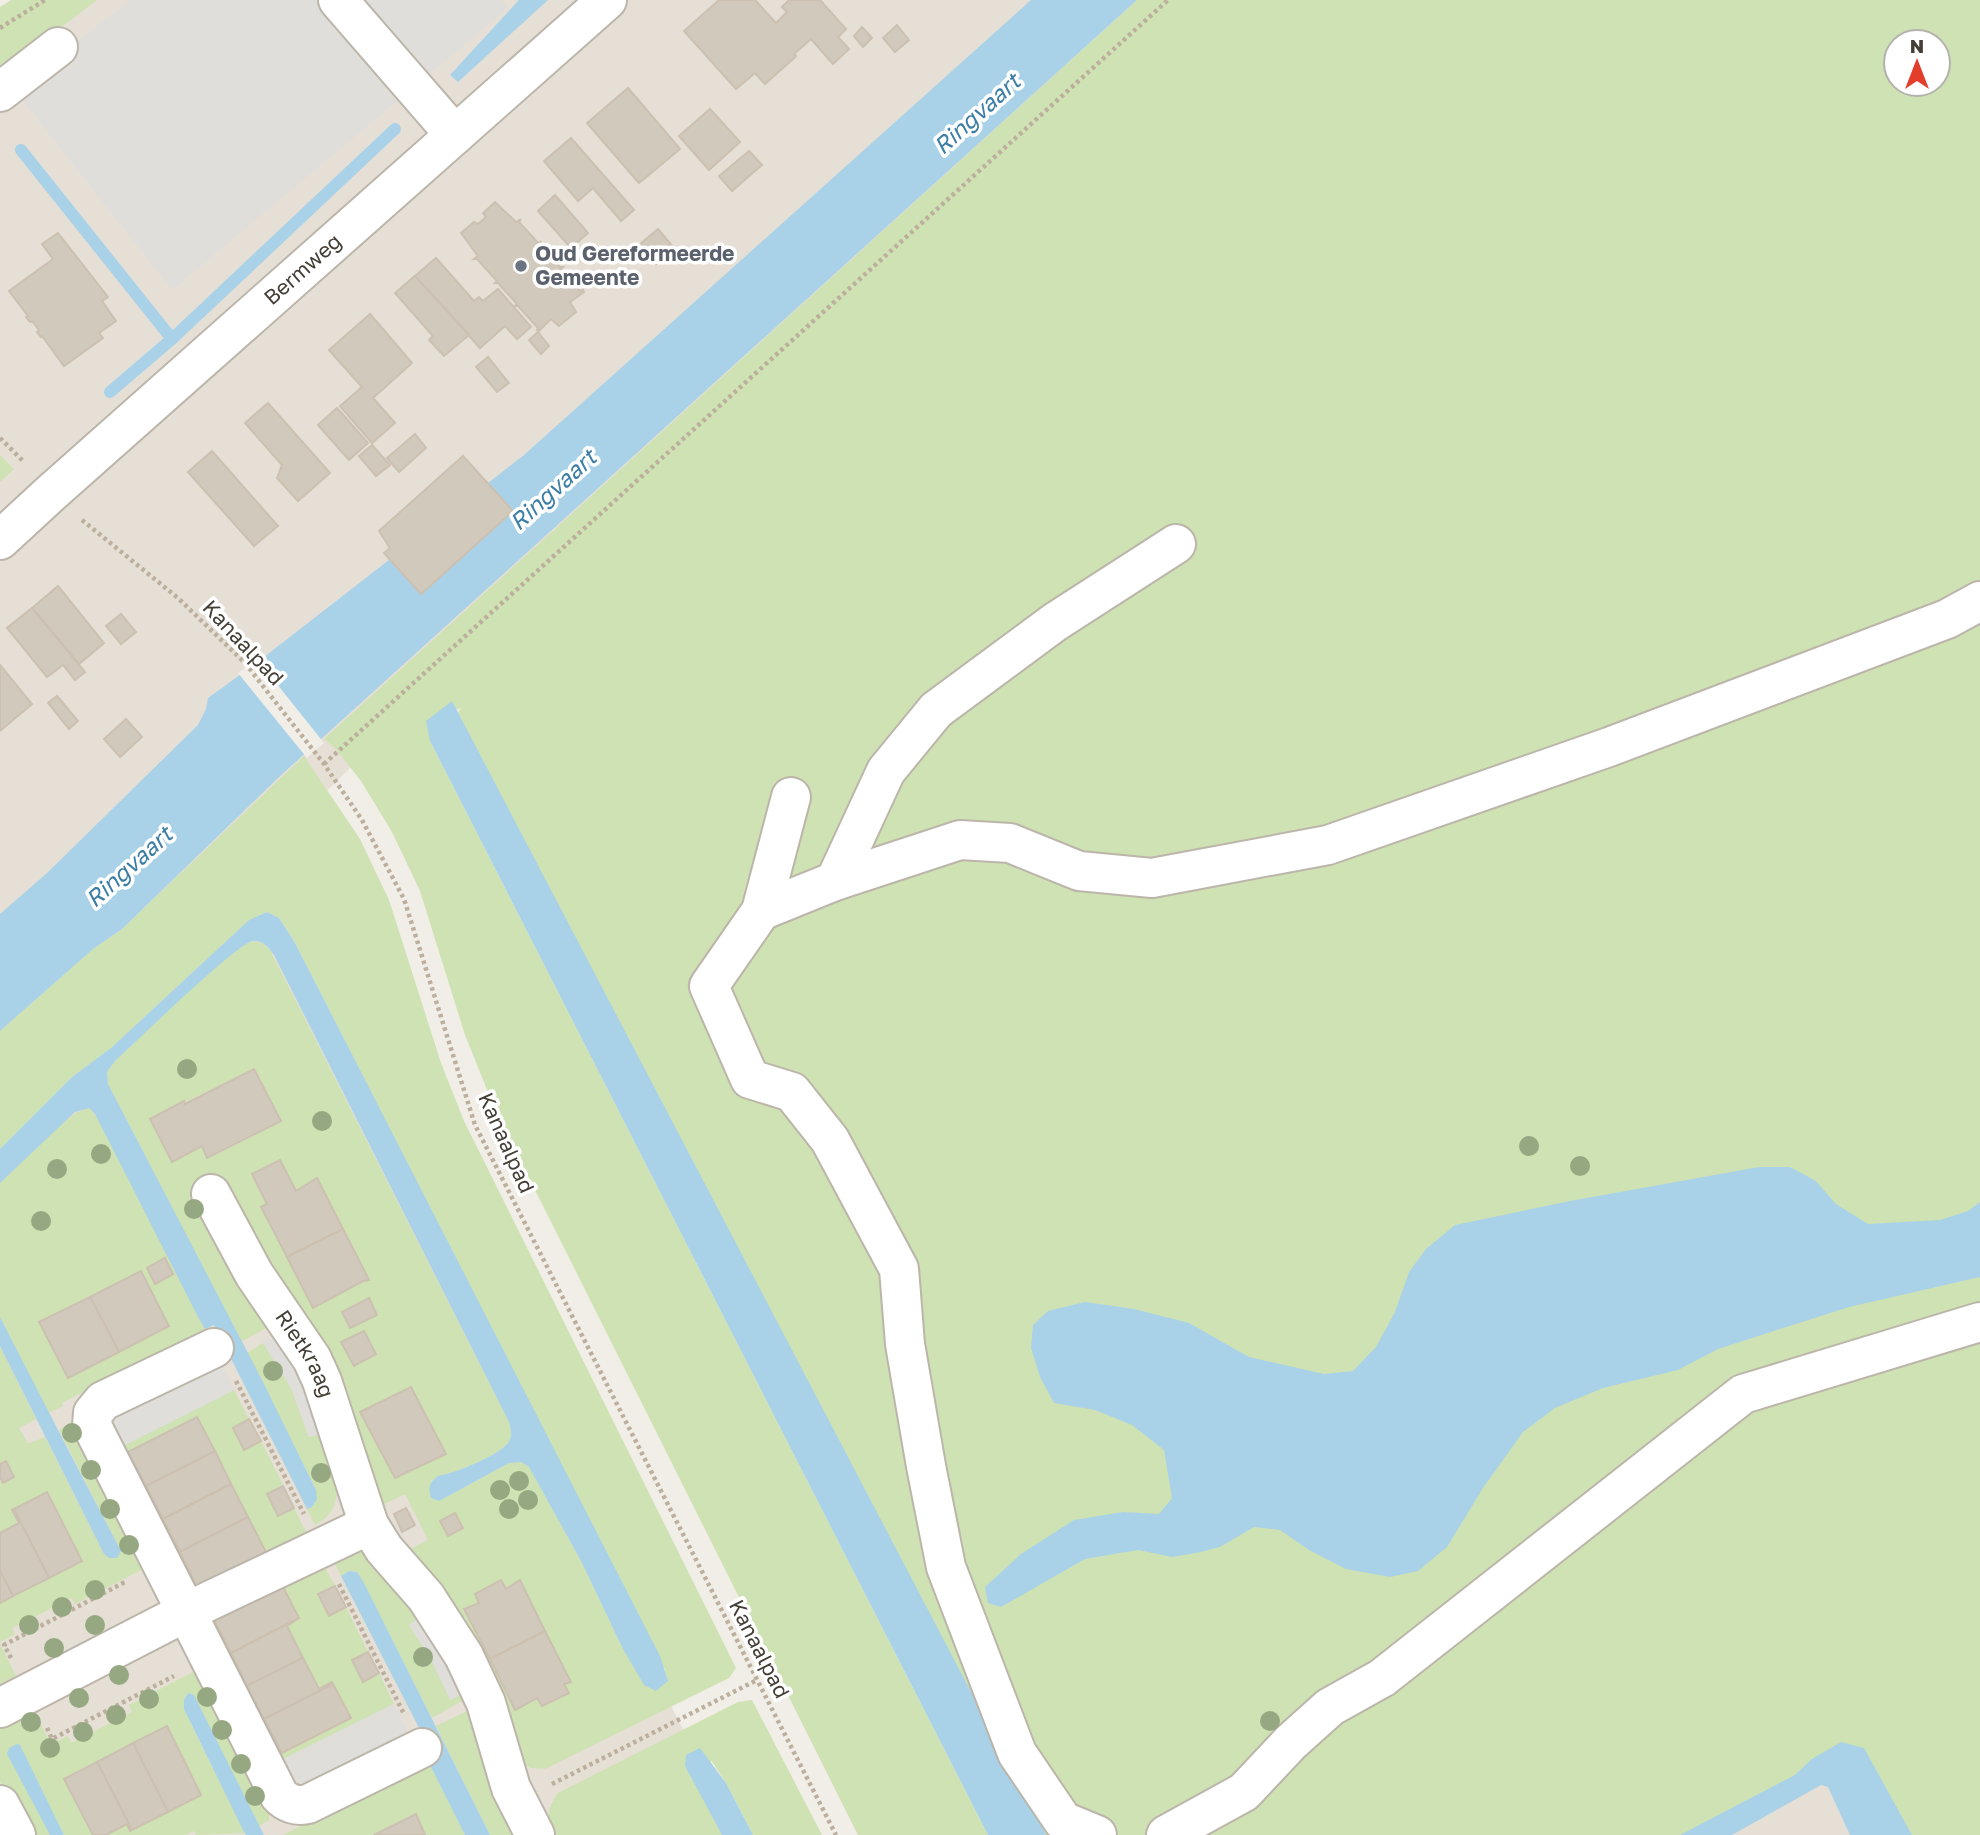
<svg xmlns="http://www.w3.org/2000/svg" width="1980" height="1835" font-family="'Golos Text',sans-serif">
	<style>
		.residential { fill: #e5dfd5 }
		.green { fill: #cfe2b3; fill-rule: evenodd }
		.parking { fill: #e0dedb }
		.water { fill: #a9d2e8 }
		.pier { fill: #f1ede7 }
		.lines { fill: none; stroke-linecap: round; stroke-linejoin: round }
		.stream { stroke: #a9d2e8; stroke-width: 12 }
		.building { fill: #d2c9bd; stroke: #ccc0b1; stroke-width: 2 }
		.minor-casing { stroke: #bcb5aa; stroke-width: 42 }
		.path { stroke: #bcaf9d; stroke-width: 4.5; stroke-dasharray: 3.5 3.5; stroke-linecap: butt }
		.minor { stroke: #fff; stroke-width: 38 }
		.tree { fill: #96a882 }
		.worship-dot { fill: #6b7280; stroke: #fff; stroke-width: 2.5 }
		.labels { text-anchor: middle; stroke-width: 7; stroke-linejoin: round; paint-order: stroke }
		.worship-label { font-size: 21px; font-weight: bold; fill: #5b616d; stroke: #fff; text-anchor: start }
		.street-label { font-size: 21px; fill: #443e36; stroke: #fff }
		.water-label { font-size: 23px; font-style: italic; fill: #3b7da4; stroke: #fff }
	</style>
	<rect width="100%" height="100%" fill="#f1ede7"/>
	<g class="residential">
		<path d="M95 0H1133L240 876 738 1835H0V77Z"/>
		<path d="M1834 1773 1860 1835H1716Z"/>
	</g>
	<g class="green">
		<path d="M11 0H97L0 74V7Z"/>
		<path d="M1137 0H1980V1835H1872L1841 1762 1694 1835H1027L450 726 461 708 456 710 452 702 430 741 988 1835H858L496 1112 465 1035 420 891 392 832 361 781 335 748 324 739ZM1896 42H1938V84H1896Z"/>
		<path d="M0 455 14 469 0 482Z"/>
		<path d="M304 756 360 839 389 900 441 1063 464 1121 736 1668 729 1678 545 1769 531 1768 523 1764 406 1551 428 1540 405 1494 378 1507 270 1326 241 1342 108 1084 107 1072 115 1061C135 1042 234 945 251 942 259 940 265 945 270 950L509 1422C511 1430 513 1436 508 1443 498 1456 455 1473 438 1476L431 1482 439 1501 509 1463 521 1462 529 1467 581 1561 623 1649 666 1672 294 941 279 918 267 912 249 920 111 1048 72 1077 0 1149V1031L93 949 122 929ZM254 1069 257 1075 207 1158 202 1146 172 1162 150 1119ZM280 1160 296 1191 317 1179 368 1280 363 1281 313 1308 262 1207 267 1204 252 1174ZM364 1331 376 1354 342 1342ZM369 1407H422L446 1454 420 1466 372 1436 360 1412ZM455 1513 463 1528 448 1536 440 1521ZM501 1580 506 1589 520 1581 571 1682 564 1684 568 1693 542 1706 537 1698 515 1710 464 1609 479 1603 475 1593Z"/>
		<path d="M89 1108 98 1119 205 1329 62 1403 63 1406 48 1413 0 1317V1183C17 1167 69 1109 89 1108ZM141 1271 169 1326 68 1378 65 1374 90 1297Z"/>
		<path d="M263 1343 291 1388 309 1437 324 1433 337 1486C337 1505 332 1516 315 1525L307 1509 315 1503 316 1490 247 1353Z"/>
		<path d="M0 1346 36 1419 19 1428 28 1444 45 1437 104 1554 121 1551 59 1430 66 1426 77 1429 147 1567 75 1604 72 1598 12 1628 15 1634 0 1642V1603L82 1560 47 1493 13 1510 19 1523 0 1533V1477H14L6 1461 0 1464Z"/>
		<path d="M234 1390 249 1419 233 1428 244 1449 261 1441 283 1485 267 1494 277 1515 294 1508 306 1532 266 1552 196 1417 128 1452 197 1587 194 1589 121 1447Z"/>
		<path d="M346 1552 361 1553 369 1557 422 1616 409 1625 431 1659 450 1699 465 1693 467 1698 432 1718 363 1583 357 1572 349 1571 341 1576 332 1558Z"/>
		<path d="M322 1562 335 1586 318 1594 329 1616 346 1607 368 1652 352 1661 363 1681 379 1673 394 1704 282 1760 210 1619 213 1618 283 1753 351 1718 332 1682 319 1689 287 1626 300 1619 281 1583Z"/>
		<path d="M0 1644 16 1676 0 1684Z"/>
		<path d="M199 1669 270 1808 269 1820 259 1826 194 1695 188 1693 184 1700V1705L191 1724 245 1833 196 1835 194 1831 185 1835H106L127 1824 132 1830 201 1795 166 1727 64 1779 93 1835H64L18 1744 38 1810 50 1835H28L0 1781V1728L34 1711 51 1744 68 1736 71 1743 132 1712 129 1705Z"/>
		<path d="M752 1700 822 1835H753L726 1783 711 1760 710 1811 722 1835H552C545 1819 548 1807 558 1793L738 1702Z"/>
		<path d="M471 1709 518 1835H490L436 1726Z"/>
		<path d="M428 1761 465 1835H425L416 1814 374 1835H283Z"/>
	</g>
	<g class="parking">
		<path d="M131 0H501L508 8 172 290 14 89Z"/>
		<path d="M277 1335 290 1354 324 1433 309 1437 291 1388 263 1343Z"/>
		<path d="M221 1364 234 1390 121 1447 108 1421Z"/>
		<path d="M422 1616 465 1693 450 1700 431 1659 409 1625Z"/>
		<path d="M394 1704 408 1732 297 1788 282 1760Z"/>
	</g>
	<g class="water">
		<path d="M519 0H548L458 82 450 75Z"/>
		<path d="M1031 0H1137L278 778 122 929 93 949 0 1031V914L47 873 198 725 206 709 208 698 259 661 524 455Z"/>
		<path d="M452 701 1046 1835H988L430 741 426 721Z"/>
		<path d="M267 912 279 918 294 941 660 1656 668 1681 656 1691 644 1685 623 1649 581 1561 529 1467 521 1462 509 1463 439 1501 431 1498C428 1487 429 1483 438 1476 455 1473 498 1456 508 1443 513 1436 511 1430 509 1422L274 955C269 948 263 940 253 941 238 942 134 1044 115 1061L107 1072 108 1084 263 1382 316 1490 317 1499 312 1507 307 1509 214 1325 205 1329 198 1317 95 1114 89 1108 75 1112 0 1183V1149L72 1077 111 1048 249 920Z"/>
		<path d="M1759 1167H1790L1816 1181 1836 1204 1868 1224 1940 1220 1968 1211 1980 1202V1277L1849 1307 1718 1349 1678 1370 1603 1388 1555 1408 1523 1432 1483 1488 1447 1547 1418 1571 1390 1577 1346 1569 1309 1550 1280 1530 1254 1527 1220 1547 1196 1553 1172 1557 1138 1550 1085 1559 1001 1607 988 1603 985 1587 1021 1554 1074 1520 1123 1512 1159 1514 1172 1498 1164 1450 1132 1425 1095 1410 1054 1403 1040 1377 1031 1348 1033 1325 1048 1311 1085 1302 1134 1309 1189 1323 1249 1357 1324 1374 1353 1371 1376 1347 1395 1312 1409 1272 1426 1249 1455 1225 1570 1201Z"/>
		<path d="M0 1317C40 1395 80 1473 121 1551L117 1558H109L104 1554 0 1346Z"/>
		<path d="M349 1571 357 1572 364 1583 490 1835H465L428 1761 434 1757 341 1576Z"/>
		<path d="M188 1693 194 1695 264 1835H246L243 1830 184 1709V1700Z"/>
		<path d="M1841 1742 1864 1748 1912 1835H1850L1828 1787 1821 1785 1732 1835H1680L1795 1775 1812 1759Z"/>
		<path d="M17 1744 20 1745 64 1835H50L7 1754 9 1748Z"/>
		<path d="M700 1748 726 1783 753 1835H722L685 1766 686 1755Z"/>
	</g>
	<path class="pier" d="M257 659 324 743 307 758 238 673Z"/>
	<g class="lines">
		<g class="stream">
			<path d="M21 150 172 339"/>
			<path d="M110 392 172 339 395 129"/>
		</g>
	</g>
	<g class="building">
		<path d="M719 0H755L776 23 787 12 782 7 789 0H820L846 29 838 37 849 49 833 64 811 39 794 54 796 56 793 59 765 84 755 73 736 89 684 31Z"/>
		<path d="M897 25 909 40 895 52 883 38Z"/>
		<path d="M862 27 872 38 863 47 854 36Z"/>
		<path d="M628 88 680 149 639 183 587 123Z"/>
		<path d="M710 109 740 142 709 170 679 136Z"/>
		<path d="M571 138 634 210 621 221 593 188 578 201 544 161Z"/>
		<path d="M749 151 762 165 732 191 719 176Z"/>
		<path d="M555 195 588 233 571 248 538 211Z"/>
		<path d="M495 202 516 222 521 219 519 222 539 244 541 241 540 245 560 267H563L561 269 580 291 583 290 584 292 570 302 576 312 559 326 551 319 539 331 537 330 538 328 518 306H515L517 304 498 283H495L497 281 477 259H474L478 256 461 233 474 222 478 224 486 217 483 213Z"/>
		<path d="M658 229 674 248 656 264 639 245Z"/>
		<path d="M58 233 108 297 102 301 116 321 99 333 103 338 64 366 42 336 41 337 37 332 39 330 32 321 30 322 26 317 28 316 9 291 53 259 42 244Z"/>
		<path d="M436 258 474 301 479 297 483 301 498 289 531 327 517 339 505 326 480 348 415 276Z"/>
		<path d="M415 276 469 335 444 356 429 340 433 336 395 293Z"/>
		<path d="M370 314 412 363 373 398 395 423 372 443 340 406 362 387 329 350Z"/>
		<path d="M538 332 549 346 541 354 529 340Z"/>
		<path d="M488 357 509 383 497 392 476 367Z"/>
		<path d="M268 403 330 473 298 501 277 478 282 465 245 423Z"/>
		<path d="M337 408 368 443 349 460 318 425Z"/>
		<path d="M415 434 426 448 399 472 387 458Z"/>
		<path d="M372 445 390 465 376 476 359 456Z"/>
		<path d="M212 451 278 526 254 546 188 472Z"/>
		<path d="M463 456 513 511 421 594 384 553 390 548 379 531Z"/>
		<path d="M58 586 104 643 79 664 32 608Z"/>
		<path d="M32 608 85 672 75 680 63 665 47 677 7 628Z"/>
		<path d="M121 614 136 632 121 644 106 626Z"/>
		<path d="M0 665 32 704 0 731Z"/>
		<path d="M57 696 78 721 69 729 48 703Z"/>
		<path d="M126 719 142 737 120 757 104 739Z"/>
		<path d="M254 1069 281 1121 207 1158 202 1146 172 1162 150 1119 184 1101 185 1104Z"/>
		<path d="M280 1160 296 1191 317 1178 343 1229 287 1257 261 1207 267 1204 252 1174Z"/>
		<path d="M343 1229 369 1280 363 1281 313 1308 287 1257Z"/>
		<path d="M165 1258 173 1274 155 1284 147 1268Z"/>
		<path d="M141 1271 169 1326 119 1352 90 1297Z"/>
		<path d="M90 1297 119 1352 68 1378 39 1322Z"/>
		<path d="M369 1298 377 1315 350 1328 342 1312Z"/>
		<path d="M364 1331 376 1354 354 1366 341 1342Z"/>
		<path d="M411 1387 446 1454 395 1478 360 1412Z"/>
		<path d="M197 1417 215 1451 146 1486 128 1452Z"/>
		<path d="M249 1419 261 1441 244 1450 233 1428Z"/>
		<path d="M215 1451 231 1484 163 1519 146 1486Z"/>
		<path d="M6 1461 14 1477 3 1483 0 1477V1464Z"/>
		<path d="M231 1484 248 1517 180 1552 163 1519Z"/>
		<path d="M283 1486 294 1508 278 1516 267 1494Z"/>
		<path d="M47 1492 82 1561 49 1578 14 1509Z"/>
		<path d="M406 1508 415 1525 402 1532 394 1514Z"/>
		<path d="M14 1509 49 1578 13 1596 0 1571V1533L19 1523 12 1510Z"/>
		<path d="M455 1513 463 1528 448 1536 440 1521Z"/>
		<path d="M248 1517 266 1552 197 1587 180 1552Z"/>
		<path d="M0 1571 13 1596 0 1603Z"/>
		<path d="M501 1580 506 1589 520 1580 545 1631 490 1659 464 1609 479 1603 475 1594Z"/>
		<path d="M281 1583 299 1618 231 1653 213 1618Z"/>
		<path d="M335 1586 346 1607 329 1616 318 1594Z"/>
		<path d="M299 1618 287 1626 303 1658 247 1686 231 1653Z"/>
		<path d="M545 1631 571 1682 564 1684 569 1693 542 1706 537 1698 515 1710 490 1659Z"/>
		<path d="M368 1652 379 1673 363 1682 352 1660Z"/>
		<path d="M303 1658 319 1689 332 1682 333 1684 264 1719 247 1686Z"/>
		<path d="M333 1684 351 1718 282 1753 264 1719Z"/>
		<path d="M167 1726 201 1795 168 1812 133 1743Z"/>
		<path d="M133 1743 168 1812 132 1830 97 1762Z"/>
		<path d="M97 1762 132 1830 130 1831 127 1824 106 1835H93L64 1779Z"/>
		<path d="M416 1814 425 1835H374Z"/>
	</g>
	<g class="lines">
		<defs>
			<g id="minor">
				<path d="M338 0 455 135"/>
				<path d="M0 92 58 47"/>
				<path id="s1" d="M0 540 51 493 607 0"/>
				<path d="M791 797 761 911 709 986 750 1079 792 1092 830 1140 899 1269 905 1344 926 1466 946 1567 1017 1753 1063 1821 1097 1835"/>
				<path d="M835 881 960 840 1010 843 1079 871 1152 878 1328 845 1609 747 1947 619 1980 601"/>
				<path d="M761 911 835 881 886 771 936 710 1055 622 1176 544"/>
				<path id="s2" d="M211 1194 254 1274 312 1359 322 1381 369 1525 384 1549 426 1597 464 1656 486 1703 511 1788 535 1835"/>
				<path d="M214 1348 103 1401 93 1413 92 1426 279 1795C286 1803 297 1807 308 1804L422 1748"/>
				<path d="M0 1708 186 1612 369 1525"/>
				<path d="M0 1805 16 1835"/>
				<path d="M1166 1835 1244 1792 1291 1742 1330 1707 1382 1678 1743 1394 1980 1322"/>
			</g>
		</defs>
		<use href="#minor" class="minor-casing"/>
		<g class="path">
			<path d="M0 28 45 0"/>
			<path d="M0 438 24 462"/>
			<path d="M82 520 178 598 245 663 324 764 362 820 404 899 475 1125 836 1835"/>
			<path d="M324 764 1168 0"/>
			<path d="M236 1381 304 1514"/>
			<path d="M339 1584 404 1714"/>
			<path d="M11 1658 4 1645 125 1582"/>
			<path d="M47 1728 52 1739 174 1676"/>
			<path d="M552 1784 757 1680"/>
		</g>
		<use href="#minor" class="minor"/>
	</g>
	<g class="tree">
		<circle cx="187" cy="1069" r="10"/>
		<circle cx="322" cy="1121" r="10"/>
		<circle cx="1529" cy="1146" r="10"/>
		<circle cx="101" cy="1154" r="10"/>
		<circle cx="1580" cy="1166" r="10"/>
		<circle cx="57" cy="1169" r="10"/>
		<circle cx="194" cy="1209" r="10"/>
		<circle cx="41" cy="1221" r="10"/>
		<circle cx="273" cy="1371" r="10"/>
		<circle cx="72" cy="1433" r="10"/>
		<circle cx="91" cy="1470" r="10"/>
		<circle cx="321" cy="1473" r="10"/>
		<circle cx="519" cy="1481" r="10"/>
		<circle cx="500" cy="1490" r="10"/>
		<circle cx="528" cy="1500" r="10"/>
		<circle cx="110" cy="1509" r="10"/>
		<circle cx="509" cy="1509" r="10"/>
		<circle cx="129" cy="1545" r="10"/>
		<circle cx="95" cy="1590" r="10"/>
		<circle cx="62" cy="1607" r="10"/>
		<circle cx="29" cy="1625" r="10"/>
		<circle cx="95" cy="1625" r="10"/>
		<circle cx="54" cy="1648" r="10"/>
		<circle cx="423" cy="1657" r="10"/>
		<circle cx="119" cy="1675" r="10"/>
		<circle cx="207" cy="1697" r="10"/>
		<circle cx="79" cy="1698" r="10"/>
		<circle cx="149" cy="1699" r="10"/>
		<circle cx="116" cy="1715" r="10"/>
		<circle cx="1270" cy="1721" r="10"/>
		<circle cx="31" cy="1722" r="10"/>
		<circle cx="222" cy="1730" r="10"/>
		<circle cx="83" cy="1732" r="10"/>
		<circle cx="50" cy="1748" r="10"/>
		<circle cx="241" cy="1764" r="10"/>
		<circle cx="255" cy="1796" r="10"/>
	</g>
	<circle class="worship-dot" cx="521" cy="266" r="7"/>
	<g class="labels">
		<g class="worship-label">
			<text x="535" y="261">Oud Gereformeerde<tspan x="535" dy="24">Gemeente</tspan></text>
		</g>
		<g class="street-label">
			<text dy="7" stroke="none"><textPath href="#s1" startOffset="406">Bermweg</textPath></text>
			<text transform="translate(243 643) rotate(47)" y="7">Kanaalpad</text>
			<text transform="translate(506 1143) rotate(66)" y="7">Kanaalpad</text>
			<text dy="7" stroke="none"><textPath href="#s2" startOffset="186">Rietkraag</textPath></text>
			<text transform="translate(759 1649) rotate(63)" y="7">Kanaalpad</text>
		</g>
		<g class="water-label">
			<text transform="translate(977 114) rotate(-42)" y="8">Ringvaart</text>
			<text transform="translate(553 490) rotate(-42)" y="8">Ringvaart</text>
			<text transform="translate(129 867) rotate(-42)" y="8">Ringvaart</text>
		</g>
	</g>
	<g transform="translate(1917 63)"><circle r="33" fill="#ffffff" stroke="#b4b2af" stroke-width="2"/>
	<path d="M0-5L12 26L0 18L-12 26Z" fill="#e33e2c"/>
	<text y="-10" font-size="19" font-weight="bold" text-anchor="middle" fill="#443e36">N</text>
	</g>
</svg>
